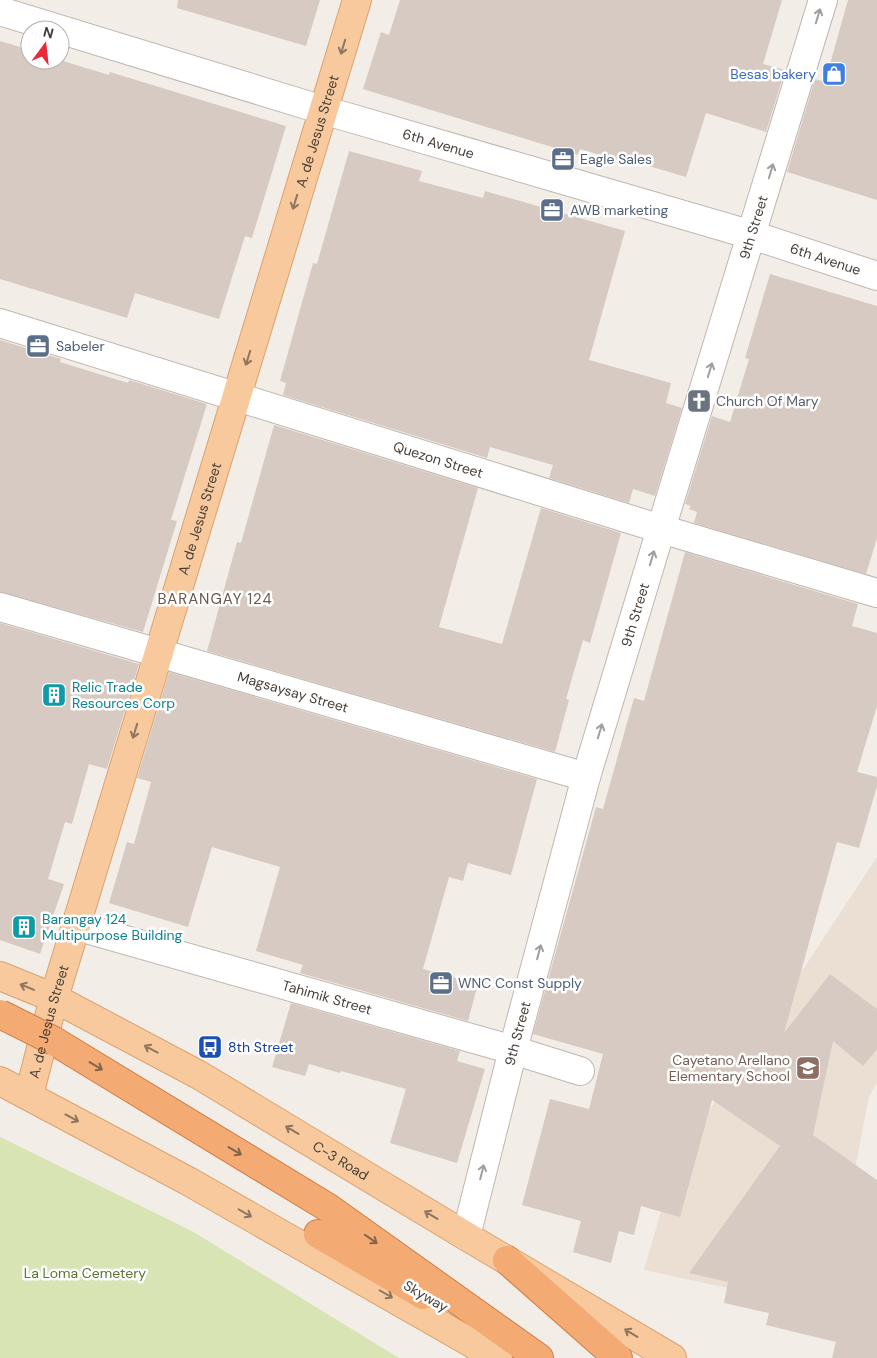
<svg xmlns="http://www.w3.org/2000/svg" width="877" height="1358" font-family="'DM Sans',sans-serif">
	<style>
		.education { fill: #ebdfd3 }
		.green { fill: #d9e4b4 }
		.building { fill: #d7cac2 }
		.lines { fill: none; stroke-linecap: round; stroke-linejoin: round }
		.minor-casing { stroke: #c1b6af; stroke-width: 30 }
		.major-casing { stroke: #dba26e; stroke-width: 30 }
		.highway-casing { stroke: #d27d43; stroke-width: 30 }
		.minor { stroke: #fff; stroke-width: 28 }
		.major { stroke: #f7c99d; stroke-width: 28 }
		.highway { stroke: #f3ab73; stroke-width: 28 }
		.highway-bridge-casing { stroke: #d27d43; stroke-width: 30; stroke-linecap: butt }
		.highway-bridge { stroke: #f3ab73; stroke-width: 28 }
		.oneway { stroke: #a29e9b }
		.oneway2 { stroke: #8d7560 }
		.oneway3 { stroke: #83644c }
		.labels { text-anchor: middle; stroke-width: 5; stroke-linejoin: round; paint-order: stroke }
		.shop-label { font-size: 14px; fill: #366cbe; stroke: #fff; text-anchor: end }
		.street-label { font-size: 14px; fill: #463d37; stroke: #fff }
		.service-label { font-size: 14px; fill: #4e5e75; stroke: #fff; text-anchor: start }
		.worship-label { font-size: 14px; fill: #5b616d; stroke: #fff; text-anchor: start }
		.culture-label { font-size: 14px; fill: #0d838f; stroke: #fff; text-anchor: start }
		.transit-label { font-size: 14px; fill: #164399; stroke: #fff; text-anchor: start }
		.education-label { font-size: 14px; fill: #785e54; stroke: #fff; text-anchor: end }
		.park-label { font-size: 14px; fill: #58742f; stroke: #fff }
		.neighbourhood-label { font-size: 15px; letter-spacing: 1px; fill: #68584f; stroke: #fff }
	</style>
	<rect width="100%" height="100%" fill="#f3ede8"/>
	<path class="education" d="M877 857V1083L869 1096 851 1191 775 1298 644 1270 676 1159 748 1053Z"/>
	<path class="green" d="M0 1137 192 1231 399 1358H0Z"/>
	<g class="building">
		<path d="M178 0H320L306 46 177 8Z"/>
		<path d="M400 0H782L763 64 785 70 766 132 706 113 686 177 632 161 631 164 580 149 578 155 363 89 381 32 389 35Z"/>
		<path d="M848 0H877V200L787 172 815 79 825 82Z"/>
		<path d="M0 41 30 50V60H60L109 75 110 72 286 126 252 238 245 236 219 319 135 293 127 318 0 279Z"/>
		<path d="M349 151 422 171 419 181 483 198 485 191 625 231 589 360 671 383 666 403 682 408 655 496 633 489 629 503 549 478 553 465 490 447 487 458 283 395 286 383 280 381 313 263 317 264Z"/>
		<path d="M770 274 877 306V538L866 574 694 523 697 512 689 509 691 506 685 504 712 416 730 422 749 359 745 358Z"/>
		<path d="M0 340 61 359 60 362 128 383 129 380 207 404 171 520 177 521 143 632 0 592Z"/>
		<path d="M274 425 478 488 439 627 502 644 541 508 621 533 590 643 583 640 566 699 569 700 555 752 207 651 237 542 241 543Z"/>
		<path d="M685 552 858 604 852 626 877 633V706L857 772 877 777V786L859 848 837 842 784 1033 830 974 877 1009V1049L863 1066 833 1041 813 1135 877 1180V1358H832L836 1342 766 1325 769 1313 724 1303 728 1282 689 1273 780 1146 712 1100 680 1217 641 1206 634 1235 619 1231 611 1263 573 1252 581 1221 522 1205 550 1099 589 1109 603 1054 533 1034 596 807 603 809 634 698 644 701Z"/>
		<path d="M0 623 139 664 107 769 89 764 72 824 65 822 48 879 64 884 40 954 0 940Z"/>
		<path d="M169 672 537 779 511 875 468 863 463 881 449 877 423 969 478 984 468 1021 300 973 303 965 256 951 280 867 212 847 188 927 109 903 127 842 134 844 151 782 137 778Z"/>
		<path d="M291 1003 460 1051 457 1061 485 1069 457 1163 390 1143 406 1089 341 1071 340 1073 309 1064 305 1076 272 1067Z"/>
	</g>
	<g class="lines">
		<defs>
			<g id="minor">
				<path id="s1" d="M0 11 323 110 752 235 877 276"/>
				<path id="s2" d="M0 323 661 529 877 593"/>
				<path id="s3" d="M0 607 586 777"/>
				<path id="s4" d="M76 926 513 1050 580 1071"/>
				<path id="s5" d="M466 1236 513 1050 586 777 661 529 823 0"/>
			</g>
			<g id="major">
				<path id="s6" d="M0 976 54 998 199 1075 466 1236 672 1358"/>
				<path d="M0 1081 188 1181 498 1358"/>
				<path id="s7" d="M29 1095 54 998 357 0"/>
			</g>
			<g id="highway">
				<path d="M54 1041 327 1207 539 1358"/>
				<path d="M318 1234 423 1295"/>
				<path d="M507 1260 618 1358"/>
			</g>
		</defs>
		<use href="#minor" class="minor-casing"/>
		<use href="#major" class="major-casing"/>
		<use href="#highway" class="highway-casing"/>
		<use href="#minor" class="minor"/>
		<use href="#major" class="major"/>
		<use href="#highway" class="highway"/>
		<defs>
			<path id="highway-bridge" d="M0 1014 54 1041"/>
		</defs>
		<use href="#highway-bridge" class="highway-bridge-casing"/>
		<use href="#highway-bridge" class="highway-bridge"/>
	</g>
	<defs><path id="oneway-shaft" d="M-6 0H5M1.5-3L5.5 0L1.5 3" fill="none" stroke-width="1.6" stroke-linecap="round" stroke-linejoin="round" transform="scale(1.25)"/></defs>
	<g class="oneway">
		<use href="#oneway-shaft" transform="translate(818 16) rotate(-73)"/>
		<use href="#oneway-shaft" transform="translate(771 171) rotate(-73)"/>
		<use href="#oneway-shaft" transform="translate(710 370) rotate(-73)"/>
		<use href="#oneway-shaft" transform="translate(652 558) rotate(-73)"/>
		<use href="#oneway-shaft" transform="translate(600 731) rotate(-73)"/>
		<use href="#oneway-shaft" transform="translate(539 952) rotate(-75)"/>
		<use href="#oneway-shaft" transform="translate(482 1172) rotate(-76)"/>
	</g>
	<g class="oneway2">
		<use href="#oneway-shaft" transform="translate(343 47) rotate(107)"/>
		<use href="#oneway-shaft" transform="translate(295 202) rotate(107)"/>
		<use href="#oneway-shaft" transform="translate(248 358) rotate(107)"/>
		<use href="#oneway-shaft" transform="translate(135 731) rotate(107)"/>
		<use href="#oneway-shaft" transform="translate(27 987) rotate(-158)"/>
		<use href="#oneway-shaft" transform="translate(151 1049) rotate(-152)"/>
		<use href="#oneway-shaft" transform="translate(72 1118) rotate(28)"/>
		<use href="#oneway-shaft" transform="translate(292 1130) rotate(-149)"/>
		<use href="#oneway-shaft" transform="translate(245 1213) rotate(30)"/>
		<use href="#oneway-shaft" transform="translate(431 1215) rotate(-149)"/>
		<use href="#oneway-shaft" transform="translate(386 1294) rotate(30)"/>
		<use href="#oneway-shaft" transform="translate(631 1333) rotate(-149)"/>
	</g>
	<g class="oneway3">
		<use href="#oneway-shaft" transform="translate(96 1066) rotate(31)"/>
		<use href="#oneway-shaft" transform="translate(235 1151) rotate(31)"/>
		<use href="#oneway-shaft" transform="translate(371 1239) rotate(35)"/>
	</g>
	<defs>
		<symbol id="shop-square" viewBox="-11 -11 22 22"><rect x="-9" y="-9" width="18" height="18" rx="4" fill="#3f7fe0" stroke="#fff"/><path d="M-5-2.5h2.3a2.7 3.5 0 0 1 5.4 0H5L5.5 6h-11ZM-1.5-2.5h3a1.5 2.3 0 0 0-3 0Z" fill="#fff"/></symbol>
		<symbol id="office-square" viewBox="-11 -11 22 22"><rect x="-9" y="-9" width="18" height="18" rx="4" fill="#5c6f8a" stroke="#fff"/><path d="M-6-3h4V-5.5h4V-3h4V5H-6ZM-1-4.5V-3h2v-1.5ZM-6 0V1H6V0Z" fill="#fff"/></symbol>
		<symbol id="church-square" viewBox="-11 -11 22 22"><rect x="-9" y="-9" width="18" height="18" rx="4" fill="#6b7280" stroke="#fff"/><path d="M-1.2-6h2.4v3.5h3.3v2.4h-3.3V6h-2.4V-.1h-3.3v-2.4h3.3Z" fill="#fff"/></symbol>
		<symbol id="building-square" viewBox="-11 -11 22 22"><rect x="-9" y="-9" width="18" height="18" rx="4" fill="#0f9aa8" stroke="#fff"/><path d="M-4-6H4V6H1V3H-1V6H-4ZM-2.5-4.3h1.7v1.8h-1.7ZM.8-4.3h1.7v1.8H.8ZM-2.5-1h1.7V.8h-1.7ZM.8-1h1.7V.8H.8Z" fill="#fff"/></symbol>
		<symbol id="bus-square" viewBox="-11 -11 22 22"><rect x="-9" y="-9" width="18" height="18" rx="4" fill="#1a4fb4" stroke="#fff"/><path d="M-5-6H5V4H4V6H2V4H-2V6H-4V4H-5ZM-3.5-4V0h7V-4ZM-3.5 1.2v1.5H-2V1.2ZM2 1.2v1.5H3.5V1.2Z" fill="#fff"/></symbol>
		<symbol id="school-square" viewBox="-11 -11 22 22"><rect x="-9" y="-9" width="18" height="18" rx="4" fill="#8d6e63" stroke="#fff"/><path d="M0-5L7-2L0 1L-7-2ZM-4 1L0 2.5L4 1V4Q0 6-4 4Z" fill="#fff"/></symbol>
	</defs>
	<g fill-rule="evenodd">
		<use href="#shop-square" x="820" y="60" width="28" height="28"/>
		<use href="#office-square" x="549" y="145" width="28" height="28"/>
		<use href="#office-square" x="538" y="196" width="28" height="28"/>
		<use href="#office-square" x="24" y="332" width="28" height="28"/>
		<use href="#church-square" x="685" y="387" width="28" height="28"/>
		<use href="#building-square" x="40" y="681" width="28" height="28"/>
		<use href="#building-square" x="10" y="913" width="28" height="28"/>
		<use href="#office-square" x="427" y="969" width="28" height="28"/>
		<use href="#bus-square" x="196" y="1033" width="28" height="28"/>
		<use href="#school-square" x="794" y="1054" width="28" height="28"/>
	</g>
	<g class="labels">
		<g class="shop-label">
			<text x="816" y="79">Besas bakery</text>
		</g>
		<g class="street-label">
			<text dy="5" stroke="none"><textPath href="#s7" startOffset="1006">A. de Jesus Street</textPath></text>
			<text dy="5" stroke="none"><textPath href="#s1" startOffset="458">6th Avenue</textPath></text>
			<text dy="5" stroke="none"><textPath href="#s5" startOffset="1049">9th Street</textPath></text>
			<text dy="5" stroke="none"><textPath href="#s1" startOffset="862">6th Avenue</textPath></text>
			<text dy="5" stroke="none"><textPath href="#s2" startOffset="459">Quezon Street</textPath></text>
			<text dy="5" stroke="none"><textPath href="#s7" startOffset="601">A. de Jesus Street</textPath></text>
			<text dy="5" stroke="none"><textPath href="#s5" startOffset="644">9th Street</textPath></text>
			<text dy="5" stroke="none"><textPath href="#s3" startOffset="305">Magsaysay Street</textPath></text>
			<text dy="5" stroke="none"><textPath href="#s4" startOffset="261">Tahimik Street</textPath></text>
			<text dy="5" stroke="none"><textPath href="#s7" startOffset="76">A. de Jesus Street</textPath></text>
			<text dy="5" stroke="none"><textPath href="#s5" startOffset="209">9th Street</textPath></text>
			<text dy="5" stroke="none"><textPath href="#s6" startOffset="388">C-3 Road</textPath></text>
			<text transform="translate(426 1296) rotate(30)" y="5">Skyway</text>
		</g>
		<g class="service-label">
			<text x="580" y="164">Eagle Sales</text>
			<text x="570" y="215">AWB marketing</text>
			<text x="56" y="351">Sabeler</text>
			<text x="458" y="988">WNC Const Supply</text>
		</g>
		<g class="worship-label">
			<text x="716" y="406">Church Of Mary</text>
		</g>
		<g class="culture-label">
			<text x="72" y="692">Relic Trade<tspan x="72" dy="16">Resources Corp</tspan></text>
			<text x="42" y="924">Barangay 124<tspan x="42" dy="16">Multipurpose Building</tspan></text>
		</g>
		<g class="transit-label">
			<text x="228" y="1052">8th Street</text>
		</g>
		<g class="education-label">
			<text x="790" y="1065">Cayetano Arellano<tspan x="790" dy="16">Elementary School</tspan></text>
		</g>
		<g class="park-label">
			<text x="85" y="1278">La Loma Cemetery</text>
		</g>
		<g class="neighbourhood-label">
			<text x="215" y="604">BARANGAY 124</text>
		</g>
	</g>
	<g transform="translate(45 45) rotate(15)"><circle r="24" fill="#ffffff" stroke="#b5b1af"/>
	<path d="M0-4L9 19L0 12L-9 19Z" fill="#ea2837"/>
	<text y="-8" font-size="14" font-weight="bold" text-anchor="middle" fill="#463d37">N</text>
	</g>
</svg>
